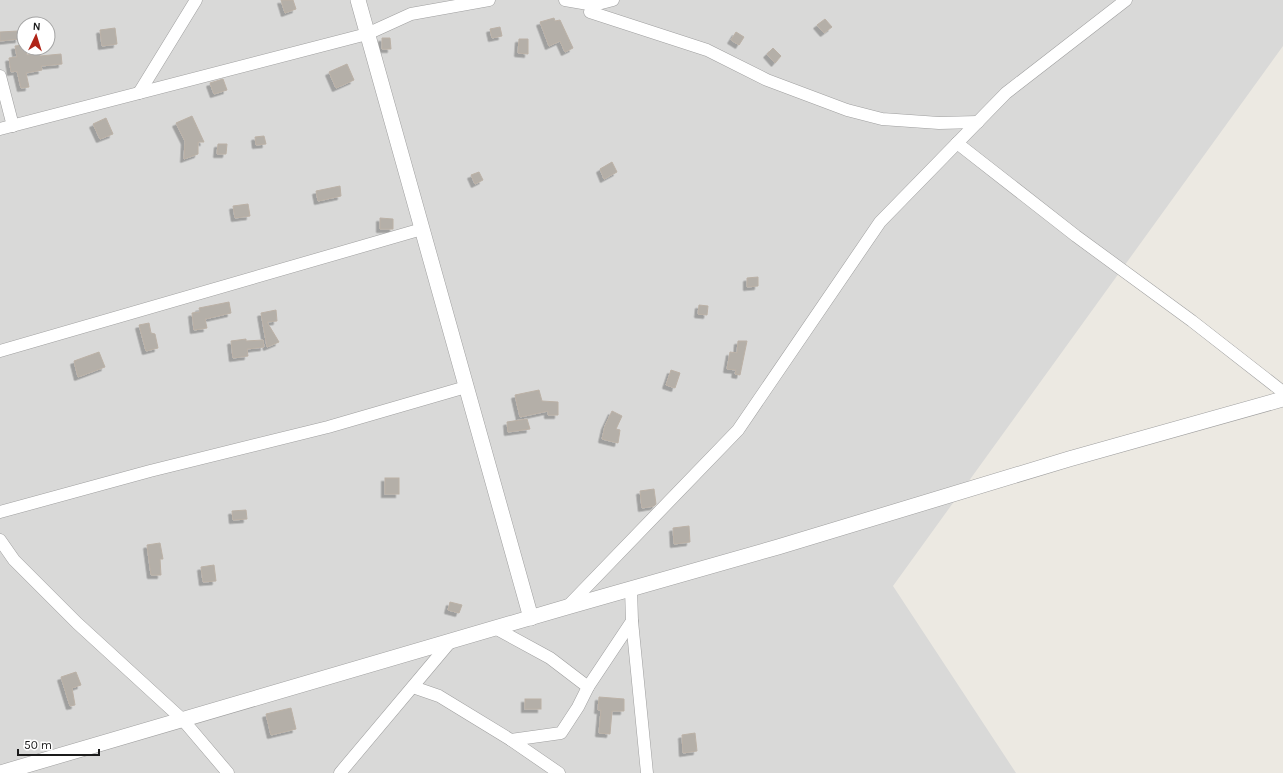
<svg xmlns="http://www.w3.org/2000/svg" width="1283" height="773" font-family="Karla,sans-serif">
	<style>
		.residential { fill: #d9d9d8; fill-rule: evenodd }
		.building { fill: #b4afa8; stroke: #bbb1a6; filter: url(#shadow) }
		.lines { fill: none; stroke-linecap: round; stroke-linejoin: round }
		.minor-casing { stroke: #9f9f9f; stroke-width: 13 }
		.tertiary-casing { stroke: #9f9f9f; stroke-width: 16 }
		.minor { stroke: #fff; stroke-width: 12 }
		.tertiary { stroke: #fff; stroke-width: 15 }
	</style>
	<defs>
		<filter id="shadow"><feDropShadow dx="-3.5" dy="3.5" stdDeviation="0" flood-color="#0004"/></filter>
	</defs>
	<rect width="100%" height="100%" fill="#ece9e2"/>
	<path class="residential" d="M0 0H1283V46L893 586 1016 773H0ZM24 24H48V48H24Z"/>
	<g class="building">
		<path d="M281 0H293L296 9 285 13Z"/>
		<path d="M554 18 555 21 560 20 573 48 565 52 560 41 549 46 540 22Z"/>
		<path d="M825 19 832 27 824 33 817 25Z"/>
		<path d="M500 27 502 36 492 38 490 29Z"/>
		<path d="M115 28 117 44 102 46 100 30Z"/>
		<path d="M18 31 19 39 0 41V32Z"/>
		<path d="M736 32 744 37 739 45 731 40Z"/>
		<path d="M382 38H390L391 49H382Z"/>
		<path d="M519 39H528V54L518 53Z"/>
		<path d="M24 45 27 55 39 53 40 56 61 54 62 64 41 66 42 70 26 73 29 87 21 88 17 71 11 72 9 58 17 57 15 46Z"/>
		<path d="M773 48 781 56 775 63 767 54Z"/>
		<path d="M347 64 354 80 336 88 329 72Z"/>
		<path d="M223 79 227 90 214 94 210 83Z"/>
		<path d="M192 116 204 142H198V154L184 159 185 141 176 123Z"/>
		<path d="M106 118 113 134 100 139 93 124Z"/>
		<path d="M264 136 266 144 256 145 255 137Z"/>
		<path d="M218 144H227L226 154H217Z"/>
		<path d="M612 162 617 172 604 179 600 169Z"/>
		<path d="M479 172 483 180 475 184 471 175Z"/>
		<path d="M340 186 341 196 318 201 316 191Z"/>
		<path d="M248 204 250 216 235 218 233 206Z"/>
		<path d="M380 218 393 219V229H380Z"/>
		<path d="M758 277V286L747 287V278Z"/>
		<path d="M229 302 231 313 205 319 207 328 194 330 192 313 200 312 199 308Z"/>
		<path d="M699 305 708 306 707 315 698 314Z"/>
		<path d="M276 310 277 321 267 322 279 342 267 347 261 313Z"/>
		<path d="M149 323 151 333 155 334 158 348 146 351 139 325Z"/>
		<path d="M246 339V341L263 340 264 347 247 349 248 356 233 358 231 341Z"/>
		<path d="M738 341H747L740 375 735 374 736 370 727 369 730 352 737 353Z"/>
		<path d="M99 352 105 367 78 377 74 361Z"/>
		<path d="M671 370 680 373 675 388 666 385Z"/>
		<path d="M539 390 542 401 558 402V415H548V411L520 417 515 395Z"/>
		<path d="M612 411 622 416 616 429 620 430 618 443 602 439 605 426Z"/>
		<path d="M527 419 530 429 508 432 507 422Z"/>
		<rect x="385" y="478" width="14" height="16"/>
		<path d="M654 489 656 504 654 506 642 508 640 491Z"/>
		<path d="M246 510 247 519 233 520 232 511Z"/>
		<path d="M689 526 690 542 674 544 673 528Z"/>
		<path d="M160 543 163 559H160L161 575H151L147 545Z"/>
		<path d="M214 565 216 581 203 582 201 567Z"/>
		<path d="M450 602 462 605 459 613 448 610Z"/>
		<path d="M76 672 81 685 72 688 75 705 70 706 61 677Z"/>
		<path d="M599 697 624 699V711H612L610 734 599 733 601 710H598Z"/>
		<rect x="525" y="699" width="16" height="10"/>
		<path d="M291 708 296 729 271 735 266 714Z"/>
		<path d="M695 733 697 751 683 753 682 735Z"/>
	</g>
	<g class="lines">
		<defs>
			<g id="minor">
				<path d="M565 0 594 5 613 0"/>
				<path d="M590 12 707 50 767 80 847 110 882 119 939 123 978 122"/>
				<path d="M0 76 13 126"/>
				<path d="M139 93 196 0"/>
				<path d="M0 129 367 34 411 14 489 0"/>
				<path d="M957 143 1076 236 1192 321 1283 392"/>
				<path d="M0 351 422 229"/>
				<path d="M0 512 150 471 328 427 466 387"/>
				<path d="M0 540 14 560 77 623 183 720 228 773"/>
				<path d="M567 607 738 430 880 222 1006 93 1126 0"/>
				<path d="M632 621 647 773"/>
				<path d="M413 687 439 696 511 740 561 733 578 707 588 687 550 658 495 628"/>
				<path d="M588 687 632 621 631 589"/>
				<path d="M511 740 559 773"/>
				<path d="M340 773 451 641"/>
			</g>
			<g id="tertiary">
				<path d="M358 0 531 618"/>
				<path d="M0 773 567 607 778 547 1069 459 1283 399"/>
			</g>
		</defs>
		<use href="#minor" class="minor-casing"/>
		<use href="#tertiary" class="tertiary-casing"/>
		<use href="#minor" class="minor"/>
		<use href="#tertiary" class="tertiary"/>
	</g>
	<g transform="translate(36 36) rotate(4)"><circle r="19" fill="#ffffff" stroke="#a4a4a4"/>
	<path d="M0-3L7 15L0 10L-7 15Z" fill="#b02417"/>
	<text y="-6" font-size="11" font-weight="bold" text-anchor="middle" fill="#1b1b1b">N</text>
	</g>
	<path d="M18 749v6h81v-6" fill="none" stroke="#1b1b1b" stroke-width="2"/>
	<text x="24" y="749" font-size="12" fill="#1b1b1b" stroke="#ffffff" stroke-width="3" paint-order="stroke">50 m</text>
</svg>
